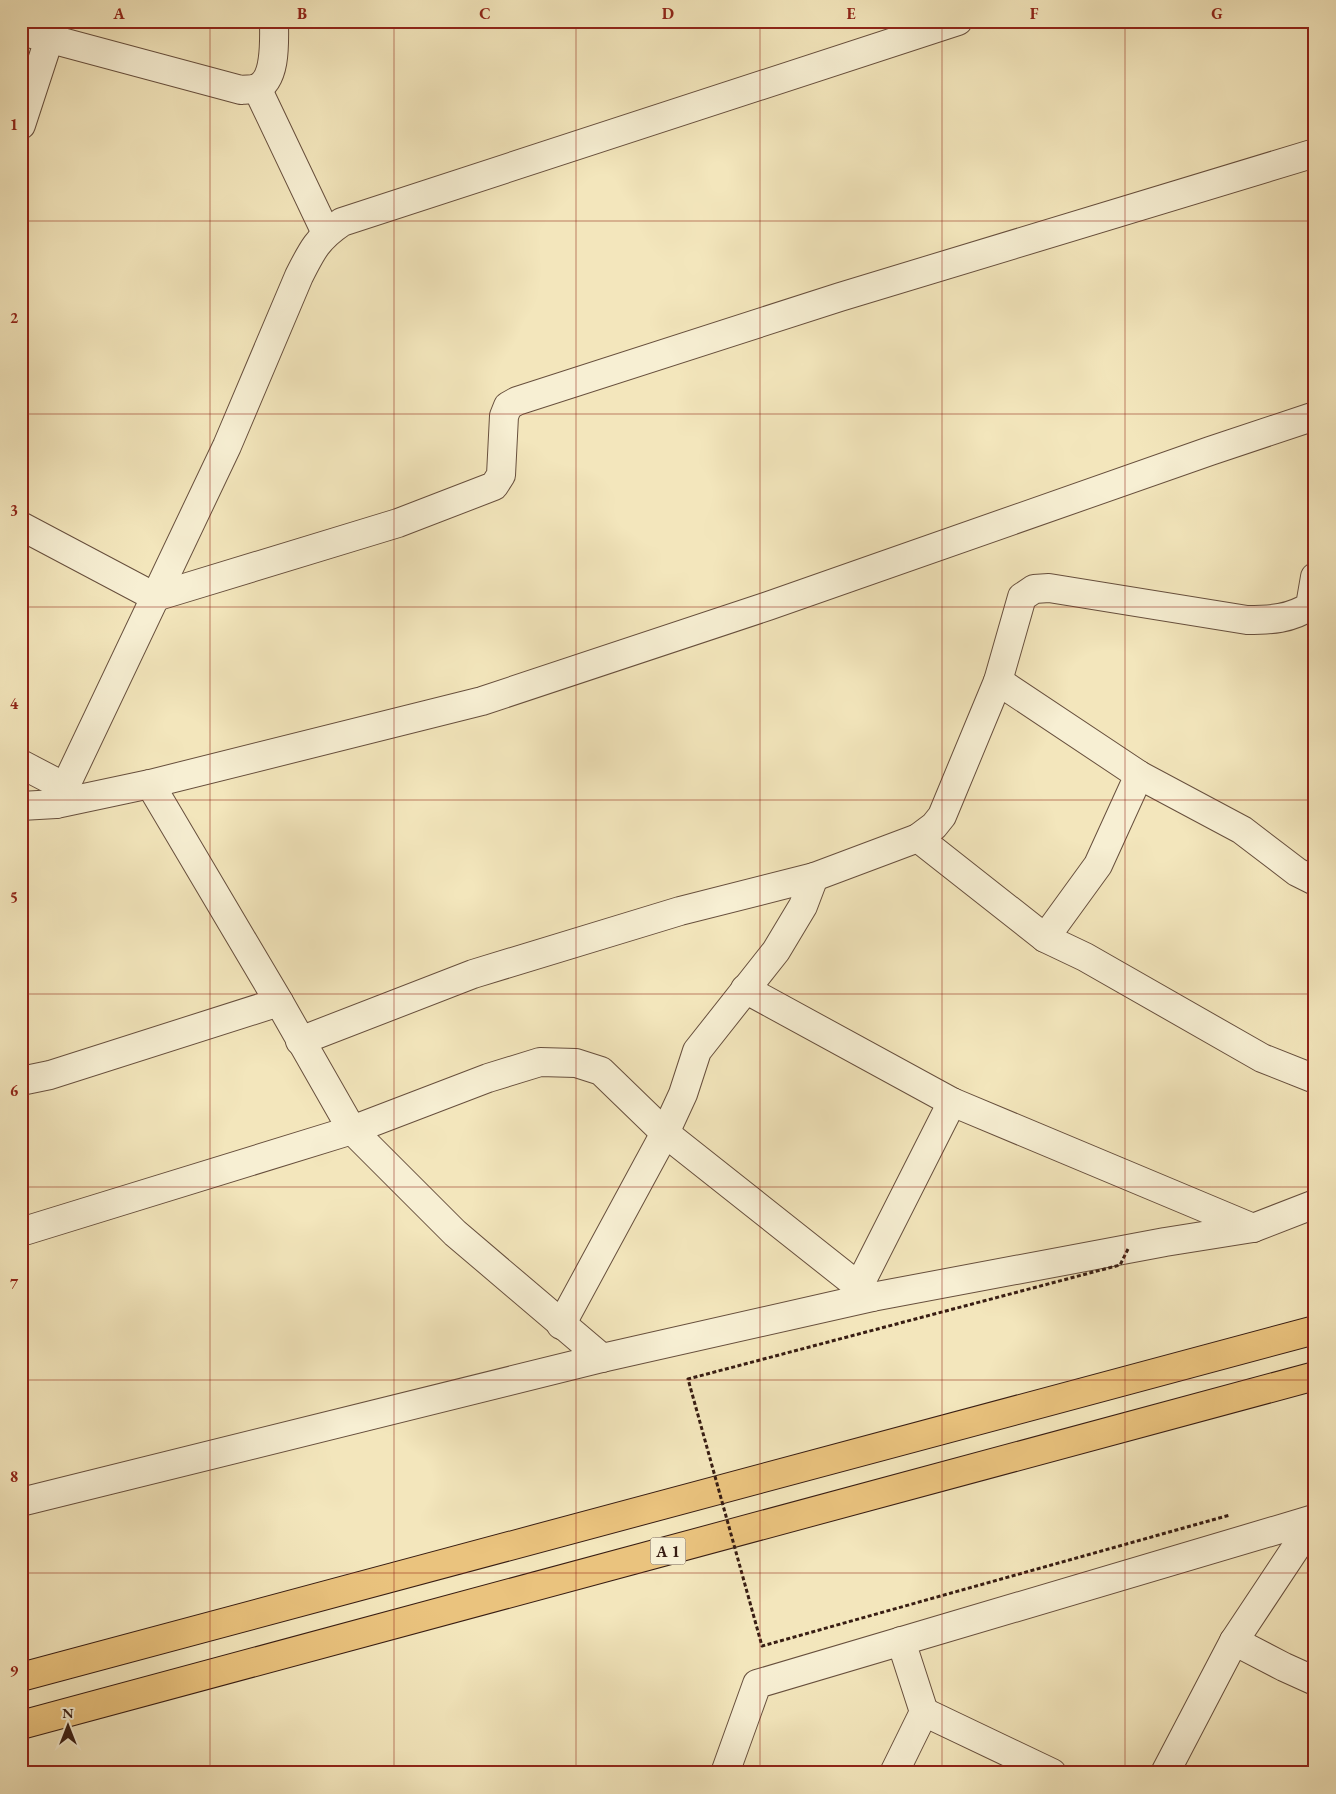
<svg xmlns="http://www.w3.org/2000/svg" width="1336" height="1794" font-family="'EB Garamond',serif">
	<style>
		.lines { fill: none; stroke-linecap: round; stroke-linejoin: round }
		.minor-casing { stroke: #674f3d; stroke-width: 30 }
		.tertiary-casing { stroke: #674f3d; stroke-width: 30 }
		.motorway-casing { stroke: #381d13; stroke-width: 30 }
		.minor { stroke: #f7efd3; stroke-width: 28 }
		.tertiary { stroke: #f7efd3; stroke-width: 28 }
		.motorway { stroke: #eac37e; stroke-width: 28 }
		.path-bridge { stroke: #381d13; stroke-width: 3; stroke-dasharray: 4 2.5; stroke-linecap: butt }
		.grid { fill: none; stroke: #8f2418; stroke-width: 1; stroke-opacity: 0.55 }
		.labels { text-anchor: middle; stroke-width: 5; stroke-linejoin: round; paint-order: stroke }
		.shield { fill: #f7efd3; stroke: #715c4d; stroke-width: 1 }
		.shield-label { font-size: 16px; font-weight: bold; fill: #381d13 }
		.neatline { fill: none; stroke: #8f2418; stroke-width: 2 }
		.grid-label { font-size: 16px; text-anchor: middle; font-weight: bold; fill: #8f2418 }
	</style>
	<rect width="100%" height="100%" fill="#f3e6bc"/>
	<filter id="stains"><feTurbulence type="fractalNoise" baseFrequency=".004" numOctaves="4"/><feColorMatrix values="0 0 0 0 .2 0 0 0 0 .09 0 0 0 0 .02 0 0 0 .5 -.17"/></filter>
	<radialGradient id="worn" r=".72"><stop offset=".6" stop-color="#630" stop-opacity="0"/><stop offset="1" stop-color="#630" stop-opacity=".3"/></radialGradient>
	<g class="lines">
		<defs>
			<g id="minor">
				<path d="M21 31 241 90C246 89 253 90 257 88 277 79 274 39 274 21"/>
				<path d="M257 88 326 233"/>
				<path d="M21 125 55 21"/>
				<path d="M21 526 155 597 398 523 494 486 501 475 504 416 508 406 517 401 840 297 1315 153"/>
				<path d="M998 681 1139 775 1242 830 1297 872 1315 881"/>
				<path d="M21 764 65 787"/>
				<path d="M150 784 279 1002 352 1130 455 1233 602 1358"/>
				<path d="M56 804 65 787 227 446 299 276C312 250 318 238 342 222L958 21"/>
				<path d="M918 838 1045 938 1085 957 1262 1058 1315 1079"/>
				<path d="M1045 938 1098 865 1139 775"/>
				<path d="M745 989 952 1102 1253 1228"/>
				<path d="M300 1041 473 974 680 911 814 877 918 838 934 826 942 816 998 681 1022 597 1034 589 1049 588 1247 620C1270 620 1291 619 1310 606L1315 577"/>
				<path d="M21 1081 50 1075 279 1002"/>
				<path d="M21 1232 352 1130 488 1078 540 1062 576 1063 601 1071 665 1133 872 1297"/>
				<path d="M859 1286 952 1102"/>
				<path d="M561 1325 665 1133 683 1094 697 1051 776 951 803 906 814 877"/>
				<path d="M21 1502 602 1358 872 1297 1165 1242 1253 1228 1315 1204"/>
				<path d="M1234 1641 1284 1667 1315 1681"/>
				<path d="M924 1712 1052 1773"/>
				<path d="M725 1773 757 1684 1314 1519"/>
				<path d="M894 1773 924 1712 901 1641"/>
				<path d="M1165 1773 1234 1641 1315 1519"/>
			</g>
			<path id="tertiary" d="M21 806 56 804 150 784 482 701 768 606 1210 451 1315 416"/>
			<g id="motorway">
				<path d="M21 1677 1315 1330"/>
				<path d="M21 1725 1315 1376"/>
			</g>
		</defs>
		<use href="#minor" class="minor-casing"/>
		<use href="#tertiary" class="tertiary-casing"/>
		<use href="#motorway" class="motorway-casing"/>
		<use href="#minor" class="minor"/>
		<use href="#tertiary" class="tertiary"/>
		<use href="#motorway" class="motorway"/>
		<path class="path-bridge" d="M1128 1249 1120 1265 688 1379 762 1646 1230 1515"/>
	</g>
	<path class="grid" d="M210 21V1773M394 21V1773M576 21V1773M760 21V1773M942 21V1773M1125 21V1773M21 221H1315M21 414H1315M21 607H1315M21 800H1315M21 994H1315M21 1187H1315M21 1380H1315M21 1573H1315"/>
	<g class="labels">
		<rect class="shield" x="650.5" y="1537.5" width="35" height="27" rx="4"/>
		<g class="shield-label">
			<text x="668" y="1557">A 1</text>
		</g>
	</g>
	<rect width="1336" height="1794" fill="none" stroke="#f3e6bc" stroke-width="55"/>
	<g transform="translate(68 1726)" stroke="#f7efd3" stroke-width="4" paint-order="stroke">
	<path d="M0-4L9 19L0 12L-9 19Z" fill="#381d13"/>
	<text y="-8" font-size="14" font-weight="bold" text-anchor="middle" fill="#381d13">N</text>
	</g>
	<rect x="28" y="28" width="1280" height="1738" class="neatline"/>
	<g class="grid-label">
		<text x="119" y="19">A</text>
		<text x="302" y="19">B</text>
		<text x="485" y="19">C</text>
		<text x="668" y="19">D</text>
		<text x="851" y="19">E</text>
		<text x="1034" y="19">F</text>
		<text x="1217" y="19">G</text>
		<text x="14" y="130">1</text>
		<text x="14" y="323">2</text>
		<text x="14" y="516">3</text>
		<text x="14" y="709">4</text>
		<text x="14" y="903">5</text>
		<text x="14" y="1096">6</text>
		<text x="14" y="1289">7</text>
		<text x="14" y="1482">8</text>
		<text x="14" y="1676">9</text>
	</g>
	<rect width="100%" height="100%" filter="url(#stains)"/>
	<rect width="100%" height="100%" fill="url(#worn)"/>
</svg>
